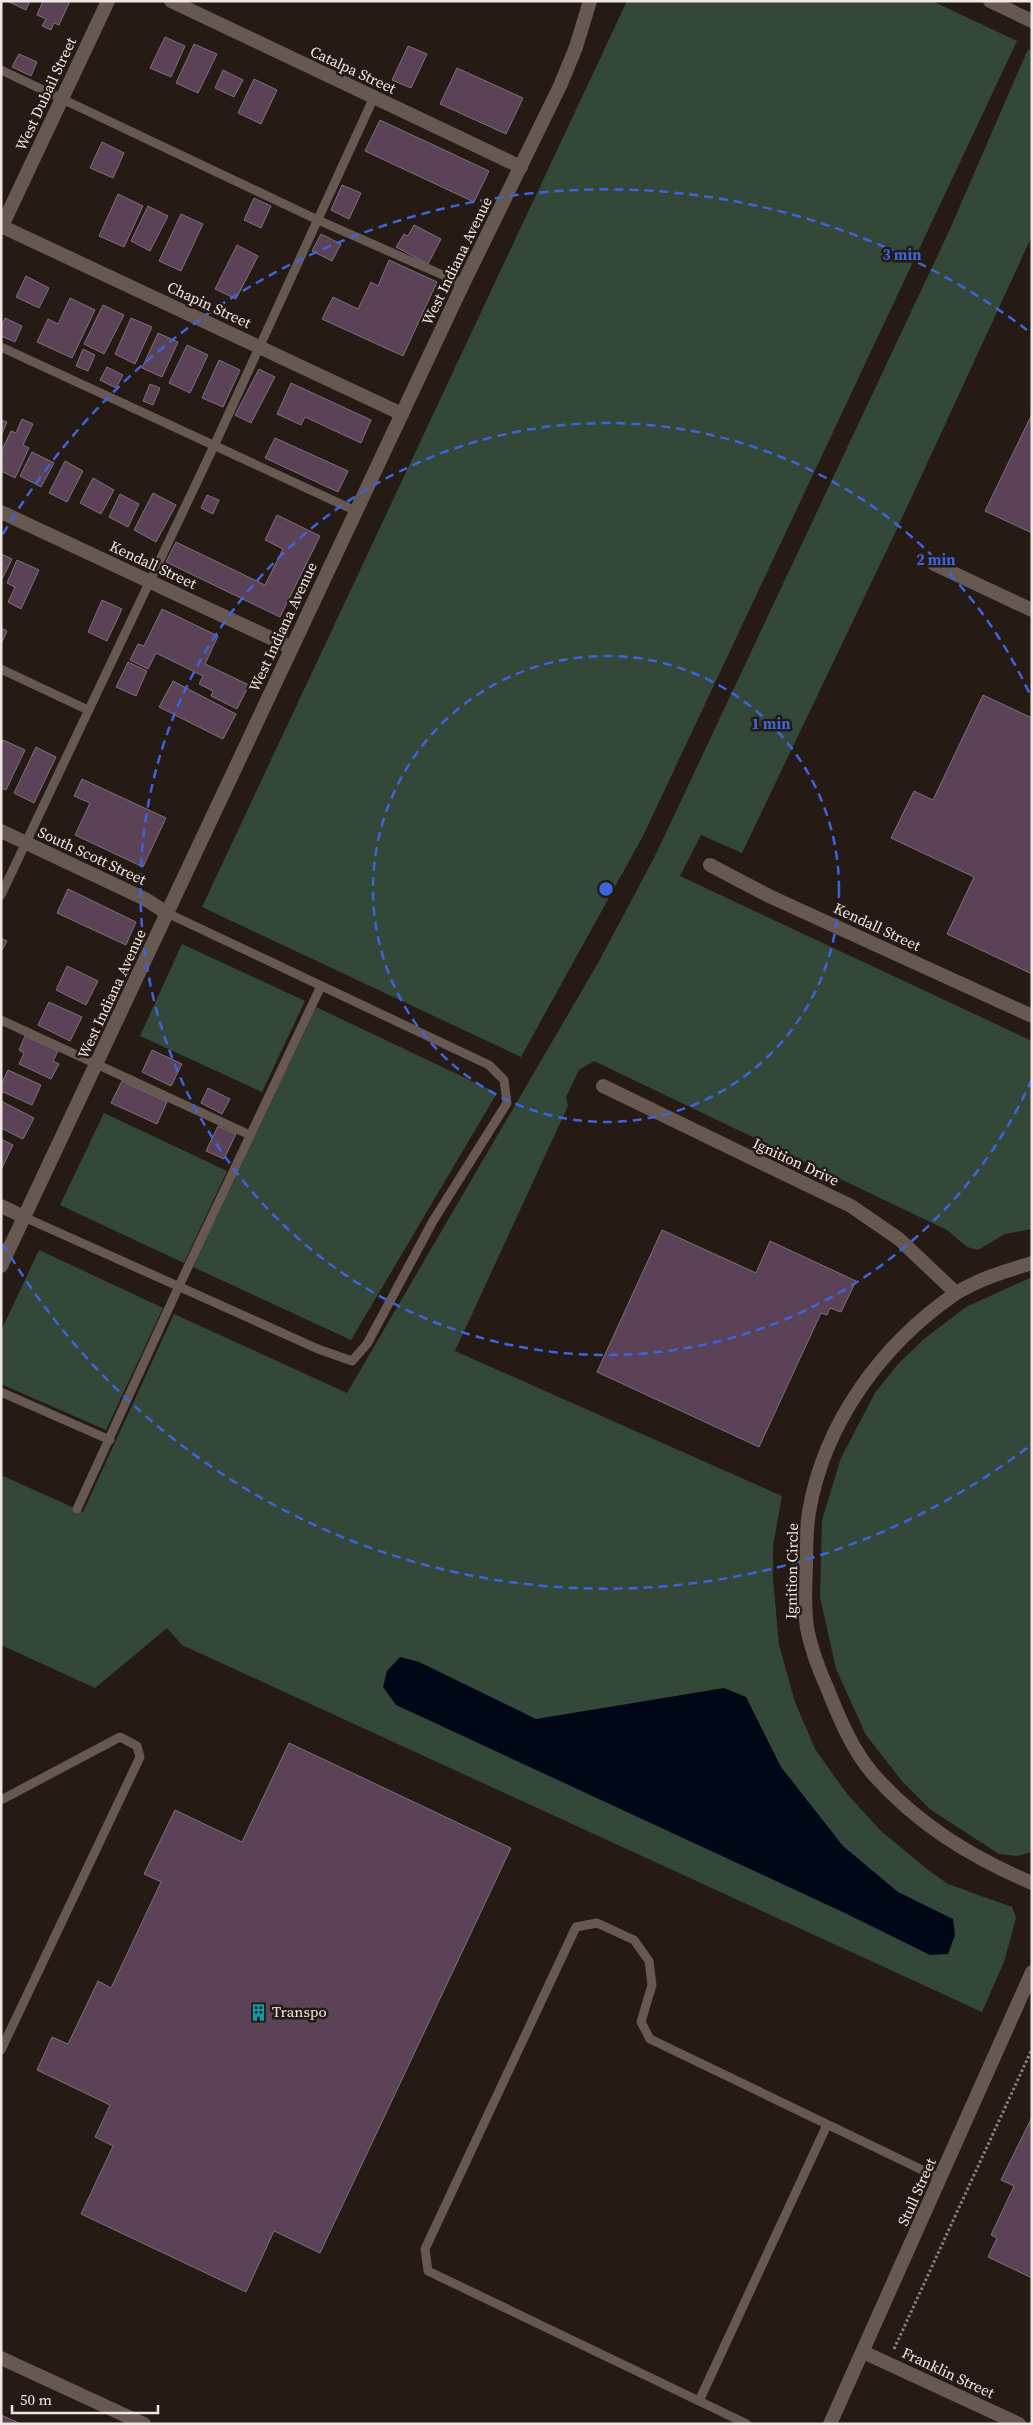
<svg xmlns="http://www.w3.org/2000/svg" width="1033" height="2425" font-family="'Source Serif 4',serif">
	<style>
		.green { fill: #34483a }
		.water { fill: #000818 }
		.building { fill: #5c4256; stroke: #7d707a }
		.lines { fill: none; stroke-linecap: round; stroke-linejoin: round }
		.path { stroke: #8a7f7a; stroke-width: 3; stroke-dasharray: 2.5 2.5; stroke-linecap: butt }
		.service { stroke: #675851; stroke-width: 9 }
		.minor { stroke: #675851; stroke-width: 14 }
		.tertiary { stroke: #675851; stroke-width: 14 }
		.ring { fill: none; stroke: #3d65da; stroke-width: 2.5; stroke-dasharray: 9 6 }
		.labels { text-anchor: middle; stroke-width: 5; stroke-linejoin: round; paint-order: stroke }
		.street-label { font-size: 15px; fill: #f0e7e3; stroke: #261a14 }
		.poi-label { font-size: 15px; fill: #f0e7e3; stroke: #261a14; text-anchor: start }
		.centre { fill: #3d65da; stroke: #261a14; stroke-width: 2.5 }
		.ring-label { font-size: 15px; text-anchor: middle; font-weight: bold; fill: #3d65da; stroke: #261a14; stroke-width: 5; stroke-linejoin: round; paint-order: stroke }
	</style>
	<rect width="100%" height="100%" fill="#261a14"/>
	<g class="green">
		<path d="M627 1H932L1017 41 643 836 521 1057 202 907Z"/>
		<path d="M1028 49 1032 51V236L896 531 742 853 701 835 680 876 1032 1041V1229L1005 1234 978 1250 967 1247 947 1230 594 1061 579 1070 566 1097 568 1106 455 1351 782 1496 773 1546V1579L779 1645 795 1702 815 1749 847 1794 882 1832 927 1869 948 1884 1012 1907 1016 1918 1004 1962 982 2012 182 1645 167 1628 95 1688 1 1645V1475L83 1512 174 1314 347 1393 598 963 655 856 950 229Z"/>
		<path d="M182 944 305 1001 262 1092 140 1036Z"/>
		<path d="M316 1007 497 1093 351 1340 193 1267Z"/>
		<path d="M104 1113 227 1171 184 1263 60 1205Z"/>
		<path d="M39 1250 163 1308 106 1430 1 1384V1331Z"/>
		<path d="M1032 1277V1852L1017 1856 999 1854 931 1810 902 1781 866 1735 836 1669 820 1597 822 1520 841 1458 875 1393 898 1364 924 1339 966 1307Z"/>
	</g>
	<path class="water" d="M400 1657 419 1662 536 1719 724 1688 746 1697 781 1767 843 1846 898 1892 953 1919 955 1935 948 1954 930 1955 847 1914 396 1705 383 1687 387 1671Z"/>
	<g class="building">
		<path d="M7 1H30L26 10Z"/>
		<path d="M43 1H70L59 25 54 23 51 30 42 26 46 19 37 15Z"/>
		<path d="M165 37 185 46 171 77 150 68Z"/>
		<path d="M194 44 217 54 198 93 176 83Z"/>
		<path d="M408 46 427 54 411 88 392 80Z"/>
		<path d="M19 54 37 62 31 76 12 67Z"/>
		<path d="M457 68 523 98 506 134 440 104Z"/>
		<path d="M223 70 243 80 234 97 215 88Z"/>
		<path d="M254 79 277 90 261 124 238 113Z"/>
		<path d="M380 120 489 171 474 202 365 151Z"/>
		<path d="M102 142 124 153 113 178 90 168Z"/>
		<path d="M342 185 361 193 349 219 331 210Z"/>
		<path d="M118 194 143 206 124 247 99 236Z"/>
		<path d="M254 198 271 206 261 228 244 220Z"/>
		<path d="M148 206 168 216 150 251 131 241Z"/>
		<path d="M181 214 203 224 181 271 159 261Z"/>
		<path d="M414 225 441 239 428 264 396 247 404 234 408 236Z"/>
		<path d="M321 234 341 244 332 261 312 251Z"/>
		<path d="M237 245 258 256 236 299 215 289Z"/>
		<path d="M389 260 437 282 403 356 322 319 333 297 358 309 371 282 378 286Z"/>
		<path d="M26 276 49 288 39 308 16 297Z"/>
		<path d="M70 298 95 310 72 358 37 342 48 319 58 324Z"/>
		<path d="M103 305 124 315 104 354 84 344Z"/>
		<path d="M5 318 22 326 15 342 1 336V327Z"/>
		<path d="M131 318 152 327 135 364 115 354Z"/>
		<path d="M158 333 178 342 162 377 142 368Z"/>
		<path d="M187 345 208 355 190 393 169 383Z"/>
		<path d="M83 349 95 355 88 371 76 366Z"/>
		<path d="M219 360 240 370 223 407 202 398Z"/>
		<path d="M107 367 123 375 116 388 100 380Z"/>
		<path d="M259 369 275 377 251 423 235 415Z"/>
		<path d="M291 383 371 420 361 443 305 417 301 425 277 414Z"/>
		<path d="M150 384 160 388 153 405 143 401Z"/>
		<path d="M1032 414V533L985 511Z"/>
		<path d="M22 419 33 424 23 445 29 448 15 478 1 471V452L11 431 16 433Z"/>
		<path d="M1 420 7 422 1 436Z"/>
		<path d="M275 438 348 471 338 492 265 458Z"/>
		<path d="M32 452 54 463 41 487 20 476Z"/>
		<path d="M65 461 83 471 67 502 49 493Z"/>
		<path d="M93 478 114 490 101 514 80 503Z"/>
		<path d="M153 493 176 505 156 542 134 530Z"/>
		<path d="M120 494 139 504 128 527 109 517Z"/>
		<path d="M207 495 219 500 213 514 201 508Z"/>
		<path d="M277 515 320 536 280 617 166 562 176 542 265 585 283 549 265 540Z"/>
		<path d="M1 554 12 559 1 581Z"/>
		<path d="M17 560 39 570 21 609 8 602 15 587 7 583Z"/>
		<path d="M102 600 122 609 107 641 88 632Z"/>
		<path d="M162 609 218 636 205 664 249 685 237 709 211 696 213 691 199 684 203 676 156 653 148 669 130 660 138 644 144 646Z"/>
		<path d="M1 628 7 631 1 644Z"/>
		<path d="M128 662 147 671 136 696 116 687Z"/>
		<path d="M173 681 236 714 223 739 159 707Z"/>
		<path d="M983 695 1032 718V974L947 934 974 877 891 838 914 791 933 800Z"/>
		<path d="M3 740 25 750 6 790 1 788V745Z"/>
		<path d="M36 747 56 757 34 803 14 793Z"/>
		<path d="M82 779 166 818 143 867 75 835 90 803 74 796Z"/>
		<path d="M68 889 136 922 126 945 57 913Z"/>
		<path d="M1 938 7 941 1 952Z"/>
		<path d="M67 966 98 981 86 1005 56 990Z"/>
		<path d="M49 1002 82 1017 70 1041 38 1025Z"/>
		<path d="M25 1036 58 1051 53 1061 59 1064 51 1079 19 1064 24 1053 19 1050Z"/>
		<path d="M152 1050 182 1064 171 1086 142 1072Z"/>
		<path d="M8 1070 41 1085 32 1105 1 1091V1085Z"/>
		<path d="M122 1081 167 1102 157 1124 111 1103Z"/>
		<path d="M208 1088 230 1099 222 1114 201 1103Z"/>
		<path d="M1 1101 34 1118 23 1139 1 1128Z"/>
		<path d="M218 1126 236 1134 224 1159 206 1151Z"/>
		<path d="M1 1139 13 1145 2 1168H1Z"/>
		<path d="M662 1230 756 1273 770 1241 856 1281 841 1312 830 1308 827 1315 821 1313 759 1447 597 1372Z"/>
		<path d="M289 1743 511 1848 320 2253 274 2231 246 2292 81 2214 113 2146 95 2137 110 2105 37 2070 52 2037 68 2044 98 1981 111 1988 161 1882 144 1874 175 1810 242 1842Z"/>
		<path d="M1032 2117V2278L988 2257 997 2238 991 2235 1014 2186 1001 2180Z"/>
		<path d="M1 2415 21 2424H1Z"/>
	</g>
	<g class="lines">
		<path class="path" d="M894 2349 1032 2049"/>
		<g class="service">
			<path d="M1 70 318 220 463 284"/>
			<path d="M1 347 356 511"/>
			<path d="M1 669 88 710"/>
			<path d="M1 895 214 446 374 97"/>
			<path d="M1 1020 250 1135"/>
			<path d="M24 1217 318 1349 352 1361 367 1344 433 1221 507 1103 504 1080 489 1065 167 913"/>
			<path d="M1 1392 110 1440"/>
			<path d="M77 1509 179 1286 321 986"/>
			<path d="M1 1800 120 1737 137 1746 140 1757 1 2050"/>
			<path d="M699 2401 827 2125"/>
			<path d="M747 2424 428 2271 425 2249 576 1927 597 1923 634 1940 649 1961 652 1985 641 2022 650 2039 941 2179"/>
		</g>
		<g class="minor">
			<path d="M171 1 521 167"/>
			<path d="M1 226 402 414"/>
			<path d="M1 228 108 1"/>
			<path d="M1 512 292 648"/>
			<path d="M934 564 1032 610"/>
			<path d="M1 831 145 899 167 913"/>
			<path d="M710 865 769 896 1032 1016"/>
			<path d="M603 1086 851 1206 899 1239 956 1293"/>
			<path d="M1 1206 24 1217"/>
			<path d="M1032 1263C1006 1271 978 1279 955 1294 882 1344 824 1423 809 1512 806 1530 806 1548 806 1566 805 1586 804 1607 807 1628 811 1649 819 1670 828 1690 839 1718 853 1751 873 1774 917 1824 971 1857 1032 1883"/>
			<path d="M863 2352 1019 2424"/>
			<path d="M830 2424 1032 1972"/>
		</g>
		<g class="tertiary">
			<path d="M990 1 1032 21"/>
			<path d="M1 1266 463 284 560 86 576 47 590 1"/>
			<path d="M1 2358 144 2424"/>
		</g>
	</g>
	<g class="ring">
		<circle cx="606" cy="889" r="233"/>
		<path d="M1032 1079A466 466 0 1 1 1032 699"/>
		<path d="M1027 1448A700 700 0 0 1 3 1244M3 534A700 700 0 0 1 1027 330"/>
	</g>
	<defs>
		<symbol id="building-bare" viewBox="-9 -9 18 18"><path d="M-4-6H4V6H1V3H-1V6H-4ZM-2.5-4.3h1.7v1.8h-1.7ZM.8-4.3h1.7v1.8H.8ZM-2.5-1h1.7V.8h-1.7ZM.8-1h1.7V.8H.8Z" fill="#0f9aa8" stroke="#261a14" stroke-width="2.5" paint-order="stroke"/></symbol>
	</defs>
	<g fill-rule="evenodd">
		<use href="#building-bare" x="246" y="2000" width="25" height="25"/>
	</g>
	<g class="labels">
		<g class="street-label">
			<text transform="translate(353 70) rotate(25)" y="5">Catalpa Street</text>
			<text transform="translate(46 94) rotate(-65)" y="5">West Dubail Street</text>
			<text transform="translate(457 261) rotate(-64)" y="5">West Indiana Avenue</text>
			<text transform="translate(209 305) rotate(25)" y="5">Chapin Street</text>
			<text transform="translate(153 565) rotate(25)" y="5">Kendall Street</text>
			<text transform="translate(283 627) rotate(-65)" y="5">West Indiana Avenue</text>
			<text transform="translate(92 856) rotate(25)" y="5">South Scott Street</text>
			<text transform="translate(877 927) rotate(25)" y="5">Kendall Street</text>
			<text transform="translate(112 994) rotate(-65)" y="5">West Indiana Avenue</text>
			<text transform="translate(796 1162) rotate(25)" y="5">Ignition Drive</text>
			<text transform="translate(792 1571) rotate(-89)" y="5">Ignition Circle</text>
			<text transform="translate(917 2192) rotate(-66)" y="5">Stull Street</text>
			<text transform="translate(948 2373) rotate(25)" y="5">Franklin Street</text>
		</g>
		<g class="poi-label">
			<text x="272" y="2017">Transpo</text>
		</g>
	</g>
	<circle cx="606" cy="889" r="8" class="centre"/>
	<g class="ring-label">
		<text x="902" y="260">3 min</text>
		<text x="936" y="565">2 min</text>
		<text x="771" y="729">1 min</text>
	</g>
	<rect width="1033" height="2425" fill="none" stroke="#f0e7e3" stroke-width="5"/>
	<path d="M12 2405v8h146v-8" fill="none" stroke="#f0e7e3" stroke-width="2.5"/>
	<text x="20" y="2405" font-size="15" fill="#f0e7e3" stroke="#261a14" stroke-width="4" paint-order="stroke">50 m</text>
</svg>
